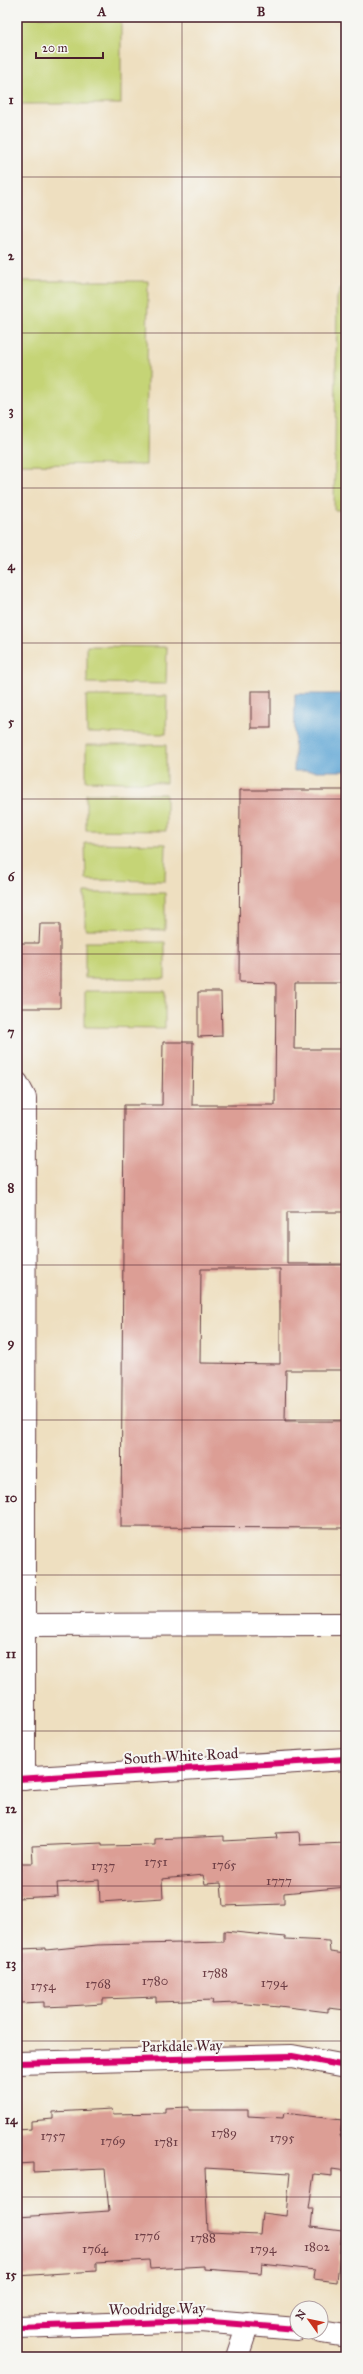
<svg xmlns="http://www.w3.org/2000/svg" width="363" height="2374" font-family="'IM FELL Great Primer',serif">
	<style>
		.green { fill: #c5d476; stroke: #887a50 }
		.water { fill: #5ea6d5; stroke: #546280 }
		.building { fill: #dc9e95; fill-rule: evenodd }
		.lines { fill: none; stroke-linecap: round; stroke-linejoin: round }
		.minor-casing { stroke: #633c41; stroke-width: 24 }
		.major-casing { stroke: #633c41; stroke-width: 24 }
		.minor { stroke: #fff; stroke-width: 22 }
		.major { stroke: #fff; stroke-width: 22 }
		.cycleway-casing { stroke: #f6f6f2; stroke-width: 8 }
		.cycleway { stroke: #d6006c; stroke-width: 6 }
		.grid { fill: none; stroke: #4a1f2b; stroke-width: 1; stroke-opacity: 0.55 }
		.labels { text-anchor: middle; stroke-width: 4; stroke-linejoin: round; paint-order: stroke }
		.number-label { font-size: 13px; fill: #6e3f46 }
		.street-label { font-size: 15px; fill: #4a1f2b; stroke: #f6f6f2 }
		.neatline { fill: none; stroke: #4a1f2b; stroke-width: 1.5 }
		.grid-label { font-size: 13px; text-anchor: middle; font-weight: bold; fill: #4a1f2b }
	</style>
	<rect width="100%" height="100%" fill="#f6f6f2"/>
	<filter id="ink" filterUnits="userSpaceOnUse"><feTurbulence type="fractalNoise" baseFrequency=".025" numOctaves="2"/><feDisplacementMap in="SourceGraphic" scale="8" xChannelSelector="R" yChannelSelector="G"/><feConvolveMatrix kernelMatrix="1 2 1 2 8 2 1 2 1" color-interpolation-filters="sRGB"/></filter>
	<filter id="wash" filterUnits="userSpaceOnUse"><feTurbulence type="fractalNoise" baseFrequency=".012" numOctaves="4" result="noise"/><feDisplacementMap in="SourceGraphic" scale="16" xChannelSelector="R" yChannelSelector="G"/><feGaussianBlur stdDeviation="0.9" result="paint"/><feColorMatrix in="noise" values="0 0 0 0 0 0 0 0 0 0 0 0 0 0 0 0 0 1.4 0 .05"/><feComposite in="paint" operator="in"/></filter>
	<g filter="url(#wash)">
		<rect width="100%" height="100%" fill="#eedfc0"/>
		<g class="green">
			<rect x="17" y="17" width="104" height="87"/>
			<path d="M346 273V510H334L337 298Z"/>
			<path d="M17 281H148L146 465 17 464Z"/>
			<path d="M87 646 167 647 166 684 87 683Z"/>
			<path d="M86 696H167L166 734 87 733Z"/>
			<path d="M86 745H166V783L86 781Z"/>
			<path d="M86 794H166V831L86 830Z"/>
			<path d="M85 843 166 844 165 881 86 880Z"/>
			<path d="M85 893H165V930L85 929Z"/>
			<path d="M85 942H165V979L85 978Z"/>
			<path d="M85 991H165V1028L85 1027Z"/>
		</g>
		<path class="water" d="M295 694H346V771H294Z"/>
		<g id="blocks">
			<g class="building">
				<rect x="251" y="691" width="20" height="37"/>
				<path d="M240 790H346V983H295L294 1049H346V1212H287V1264H346V1370H286L285 1421H346V1528L121 1527 124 1105H162L163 1042H193L192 1105H275L276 983 239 982ZM201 1269H280V1364L200 1363Z"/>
				<path d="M40 924H60V1008H17V943H39Z"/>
				<path d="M198 992H221L222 1036 198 1037Z"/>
				<path d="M299 1832 300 1845 346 1843V1887L284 1893V1904L223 1906 221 1883 205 1884 203 1875 162 1879 163 1898 100 1902 99 1880 57 1883 58 1896 17 1898V1863H33L32 1846 102 1843V1846L155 1845V1839L224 1836V1841L277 1838 276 1833Z"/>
				<path d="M224 1931 285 1937V1939L329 1941 330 1952 346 1954V2010L328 2008V2012L279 2006V2007L236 2003 212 2004 213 2000 156 2002V1997L103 1999V2004L67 2006 44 2007V2002L21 2003 19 1949 46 1948V1950L97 1945 224 1942Z"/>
				<path d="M189 2107V2110H248V2116L283 2118 284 2113 342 2120 340 2136H346V2171L332 2169V2176L314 2174 309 2208H313L311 2227 342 2231 337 2282 314 2279 315 2270 262 2264 261 2273 204 2269V2266L150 2269 149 2260 96 2263V2271L17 2276 18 2217 109 2211 105 2169 33 2172V2163L17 2164V2130L31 2129V2121L53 2119V2112L112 2109 113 2114 165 2113V2108ZM205 2168 290 2173 286 2216 262 2213 260 2234 208 2232Z"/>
			</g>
		</g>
	</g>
	<g filter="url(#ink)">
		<use href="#blocks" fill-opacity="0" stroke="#633c41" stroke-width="1"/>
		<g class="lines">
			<defs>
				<g id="minor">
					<path d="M17 1083 25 1098 24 1484H17"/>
					<path d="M24 1484V1779"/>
					<path d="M23 1625 346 1624"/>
					<path d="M17 2063 292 2056 346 2066"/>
					<path d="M17 2327 200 2321 297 2329"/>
					<path d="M321 2332 346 2336"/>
					<path d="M237 2357 248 2324"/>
				</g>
				<path id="major" d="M17 1779 346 1759"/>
			</defs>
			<use href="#minor" class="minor-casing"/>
			<use href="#major" class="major-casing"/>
			<use href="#minor" class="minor"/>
			<use href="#major" class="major"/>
			<defs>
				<g id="cycleway">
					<path d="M17 1779 346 1759"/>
					<path d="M17 2063 292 2056 346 2066"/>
					<path d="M17 2327 200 2321 297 2329"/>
				</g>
			</defs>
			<use href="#cycleway" class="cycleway-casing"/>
			<use href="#cycleway" class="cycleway"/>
		</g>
	</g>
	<path class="grid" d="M182 17V2357M17 177H346M17 333H346M17 488H346M17 643H346M17 799H346M17 954H346M17 1109H346M17 1265H346M17 1420H346M17 1575H346M17 1731H346M17 1886H346M17 2041H346M17 2197H346"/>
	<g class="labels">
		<g class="number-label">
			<text x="156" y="1866">1751</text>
			<text x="224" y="1869">1765</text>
			<text x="103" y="1870">1737</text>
			<text x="279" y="1885">1777</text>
			<text x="215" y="1977">1788</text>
			<text x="155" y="1985">1780</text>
			<text x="274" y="1987">1794</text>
			<text x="98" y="1988">1768</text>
			<text x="43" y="1990">1754</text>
			<text x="224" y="2137">1789</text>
			<text x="53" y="2140">1757</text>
			<text x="282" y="2142">1795</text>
			<text x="113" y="2145">1769</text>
			<text x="166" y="2146">1781</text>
			<text x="147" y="2240">1776</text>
			<text x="203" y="2242">1788</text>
			<text x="317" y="2251">1802</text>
			<text x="95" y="2253">1764</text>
			<text x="263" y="2253">1794</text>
		</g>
		<g class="street-label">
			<text transform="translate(181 1756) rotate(-3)" y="5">South White Road</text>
			<text transform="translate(182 2046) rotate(-1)" y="5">Parkdale Way</text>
			<text transform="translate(157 2309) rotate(-1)" y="5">Woodridge Way</text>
		</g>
	</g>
	<rect width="363" height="2374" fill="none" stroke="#f6f6f2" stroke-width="44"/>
	<g transform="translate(309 2320) rotate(303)"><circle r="19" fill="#f6f6f2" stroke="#b1a0a2"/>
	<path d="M0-3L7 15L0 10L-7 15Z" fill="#c8321e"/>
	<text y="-6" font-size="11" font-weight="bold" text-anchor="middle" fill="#4a1f2b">N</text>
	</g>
	<path d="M36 52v6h67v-6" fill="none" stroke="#4a1f2b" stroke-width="2"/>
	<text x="42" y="52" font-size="12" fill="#4a1f2b" stroke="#f6f6f2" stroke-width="3" paint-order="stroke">20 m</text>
	<rect x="22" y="22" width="319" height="2330" class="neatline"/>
	<g class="grid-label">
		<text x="102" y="16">A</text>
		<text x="261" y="16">B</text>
		<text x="11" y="104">1</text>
		<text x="11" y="260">2</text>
		<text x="11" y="415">3</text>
		<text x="11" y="570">4</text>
		<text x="11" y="726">5</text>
		<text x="11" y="881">6</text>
		<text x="11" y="1036">7</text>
		<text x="11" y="1192">8</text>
		<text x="11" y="1347">9</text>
		<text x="11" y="1502">10</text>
		<text x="11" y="1658">11</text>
		<text x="11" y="1813">12</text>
		<text x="11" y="1968">13</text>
		<text x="11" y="2124">14</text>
		<text x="11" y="2279">15</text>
	</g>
</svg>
